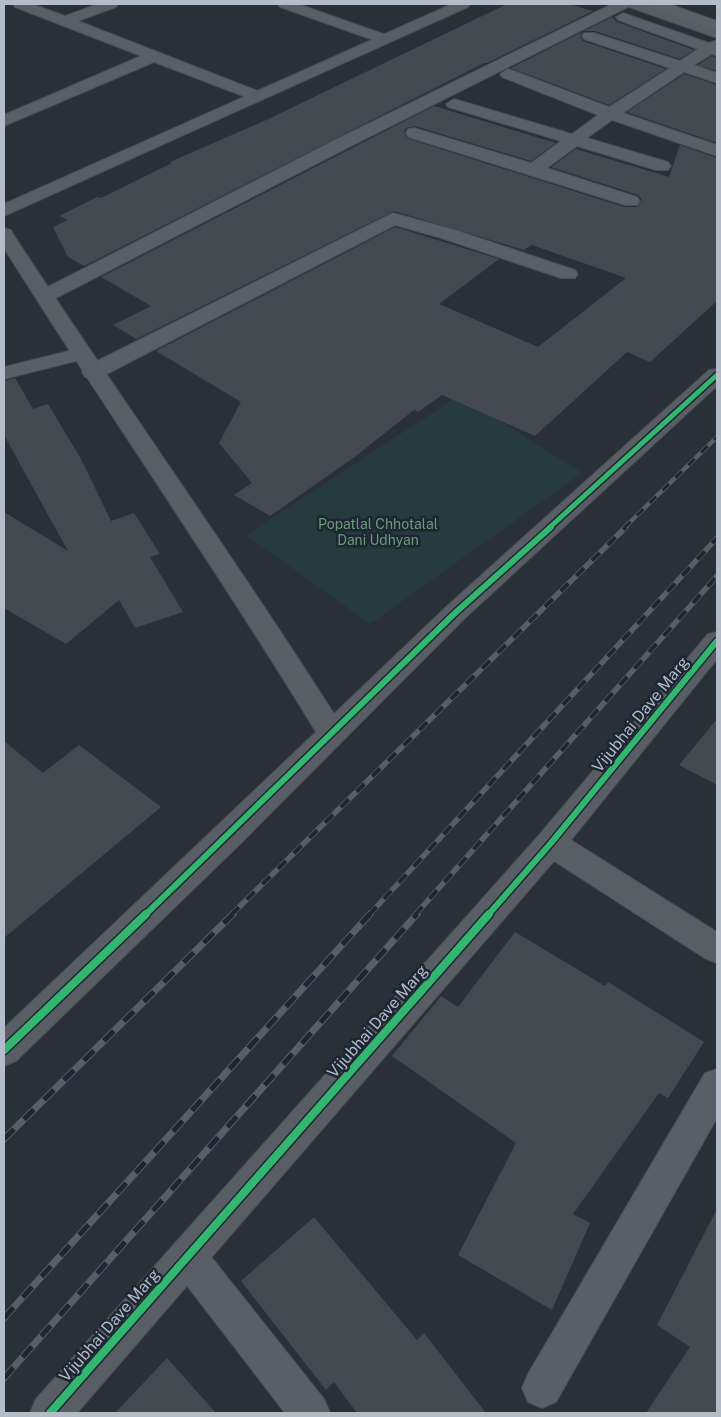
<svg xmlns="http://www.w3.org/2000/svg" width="721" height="1417" font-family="'Public Sans',sans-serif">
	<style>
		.green { fill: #273a3e }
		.building { fill: #444950 }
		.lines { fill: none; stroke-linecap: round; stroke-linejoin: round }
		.street-casing { stroke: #484c53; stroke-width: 2 }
		.secondary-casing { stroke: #484c53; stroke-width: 2 }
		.primary-casing { stroke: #484c55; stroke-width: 2 }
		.street { fill: #5a5e66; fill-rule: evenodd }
		.secondary { fill: #595d64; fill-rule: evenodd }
		.primary { fill: #5c6168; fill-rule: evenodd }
		.rail-far2-casing { stroke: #595d64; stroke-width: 4.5 }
		.rail-far1-casing { stroke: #595d64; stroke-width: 5.5 }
		.rail-casing { stroke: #595d64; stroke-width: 7 }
		.rail-far2 { stroke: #1d2633; stroke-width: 3; stroke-dasharray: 9; stroke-linecap: butt }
		.rail-far1 { stroke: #1d2633; stroke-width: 4; stroke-dasharray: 11; stroke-linecap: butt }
		.rail { stroke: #1d2633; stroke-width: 5; stroke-dasharray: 14; stroke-linecap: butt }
		.cycleway-far2-casing { stroke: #1d2633; stroke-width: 8 }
		.cycleway-far1-casing { stroke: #1d2633; stroke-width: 9 }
		.cycleway-casing { stroke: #1d2633; stroke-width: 11 }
		.cycleway-far2 { stroke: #33b770; stroke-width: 5 }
		.cycleway-far1 { stroke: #33b770; stroke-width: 6 }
		.cycleway { stroke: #33b770; stroke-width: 8 }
		.labels { text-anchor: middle; stroke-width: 5; stroke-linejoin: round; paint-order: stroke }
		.park-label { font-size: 14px; fill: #6b9a76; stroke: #1d2633 }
		.near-street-label { font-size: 16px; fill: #b4bcc9; stroke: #1d2633 }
	</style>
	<rect width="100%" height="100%" fill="#2a3038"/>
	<path class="green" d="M460 395 582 473 370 624 246 535Z"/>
	<g class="building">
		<path d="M507 4H569L593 11 487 63H484L84 266 68 257 53 227 68 220 59 216 97 197 101 198 172 163 170 162 262 122Z"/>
		<path d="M612 17 617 22 694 50 680 59 595 31H584Z"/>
		<path d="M582 32 580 37 583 41 666 69 609 105 511 68Z"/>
		<path d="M712 56 717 58V71L698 65Z"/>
		<path d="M684 74 717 85V143L627 112Z"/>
		<path d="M434 106 556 143 531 161 415 126 406 128 404 132 406 138 624 207H637L642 200 638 195 551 167 576 149 669 177 680 145 717 158V301L650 362 627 352 535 436 442 395 418 412 414 410 352 459 270 516 234 495 252 483 219 443 241 402 156 351 395 227 499 259 439 304 538 347 626 278 532 245 524 250 394 211 136 339 113 325 151 306 101 277Z"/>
		<path d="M15 378 33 409 48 404 81 459 111 521 134 513 160 554 150 557 183 612 135 628 119 600 66 644 4 608V512L68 551 4 435V381Z"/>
		<path d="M717 719V785L679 765Z"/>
		<path d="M4 741 43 773 79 745 161 807 4 938Z"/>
		<path d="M515 932 605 986 608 982 704 1042 668 1098 659 1093 573 1214 590 1223 552 1310 458 1255 516 1143 392 1056 441 996 458 1007Z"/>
		<path d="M717 1209V1413H646L690 1347 657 1325Z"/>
		<path d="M314 1217 417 1340 424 1333 486 1413H357L334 1382 326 1390 241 1281Z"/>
		<path d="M167 1358 216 1413H115Z"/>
	</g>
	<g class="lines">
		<defs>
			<g id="street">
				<path d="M13 4H32L65 16 98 4H118L116 7 78 21 263 93 265 96 263 99H251L154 62 4 126V115L141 56 15 7Z"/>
				<path d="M278 4H298L389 36 392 39 389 42H379L280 7Z"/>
				<path d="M612 4H630L628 7 347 148 52 300H38L35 296 38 292 335 140Z"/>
				<path d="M623 13 709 43 717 40V56L712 54 694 65 717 73V83L684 72 623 113 717 145V156L612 120 587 138 668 162 671 166 668 170H656L577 146 547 168 637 197 640 201 637 205H625L408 137 406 133 408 129 414 128 531 163 561 141 448 107 446 104 454 99 572 134 598 115 502 77 500 74 508 69 514 71 609 107 670 68 584 39 582 36 584 33H594L680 61 698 49 618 20 616 17Z"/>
				<path d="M393 213 455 230 575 270 578 274 575 278H561L441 238 395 225 101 377 93 378 85 377 82 372 85 367Z"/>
				<path d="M81 348 88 350 91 354 88 358 4 379V367Z"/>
				<path d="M717 1069V1118L556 1402 542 1408 528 1402 522 1388 528 1374 705 1073Z"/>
				<path d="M188 1238 201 1244 324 1399 330 1413H285L175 1270 169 1257 175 1244Z"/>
			</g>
			<g id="secondary">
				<path d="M452 4H470L468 7 4 216V204Z"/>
				<path d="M627 4H647L717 29V38L629 7Z"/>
				<path d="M4 228 11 230 13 234C118 395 231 552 334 714L446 607 709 370 717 369V386L464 619 238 846 16 1061 4 1066V1028L316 732C216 568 106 411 4 248Z"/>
				<path d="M717 632V659L571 840 717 932V963L706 959 554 861 77 1413H30L36 1399 540 834 708 634Z"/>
			</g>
			<path id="primary" d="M649 4H669L717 21V30L651 7Z"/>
		</defs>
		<use href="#street" class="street-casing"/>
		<use href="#secondary" class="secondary-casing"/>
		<use href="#primary" class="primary-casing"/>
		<use href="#street" class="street"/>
		<use href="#secondary" class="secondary"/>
		<use href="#primary" class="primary"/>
		<defs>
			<path id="rail-far2" d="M624 528 717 437"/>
			<g id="rail-far1">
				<path d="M231 915 626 527"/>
				<path d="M369 915 717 538"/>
				<path d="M415 915 717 576"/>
			</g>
			<g id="rail">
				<path d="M4 1139 233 914"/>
				<path d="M4 1318 370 914"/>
				<path d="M4 1378 417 914"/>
			</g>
		</defs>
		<use href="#rail-far2" class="rail-far2-casing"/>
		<use href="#rail-far1" class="rail-far1-casing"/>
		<use href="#rail" class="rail-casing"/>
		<use href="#rail-far2" class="rail-far2"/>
		<use href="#rail-far1" class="rail-far1"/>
		<use href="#rail" class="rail"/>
		<defs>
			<path id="cycleway-far2" d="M549 528 717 375"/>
			<g id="cycleway-far1">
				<path d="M145 915 455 613 551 527"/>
				<path d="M488 915 551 843 717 641"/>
			</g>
			<g id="cycleway">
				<path d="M4 1050 146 914"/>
				<path d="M50 1413 489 914"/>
			</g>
		</defs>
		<use href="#cycleway-far2" class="cycleway-far2-casing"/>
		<use href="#cycleway-far1" class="cycleway-far1-casing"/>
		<use href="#cycleway" class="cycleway-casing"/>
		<use href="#cycleway-far2" class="cycleway-far2"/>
		<use href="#cycleway-far1" class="cycleway-far1"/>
		<use href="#cycleway" class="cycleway"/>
	</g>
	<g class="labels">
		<g class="park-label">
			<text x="378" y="529">Popatlal Chhotalal<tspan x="378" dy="16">Dani Udhyan</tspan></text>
		</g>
		<g class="near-street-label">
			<text transform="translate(640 714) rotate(-51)" y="6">Vijubhai Dave Marg</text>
			<text transform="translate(377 1021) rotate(-49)" y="6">Vijubhai Dave Marg</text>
			<text transform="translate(109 1325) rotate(-49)" y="6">Vijubhai Dave Marg</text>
		</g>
	</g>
	<rect width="721" height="1417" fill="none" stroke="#b4bcc9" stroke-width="10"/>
</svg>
